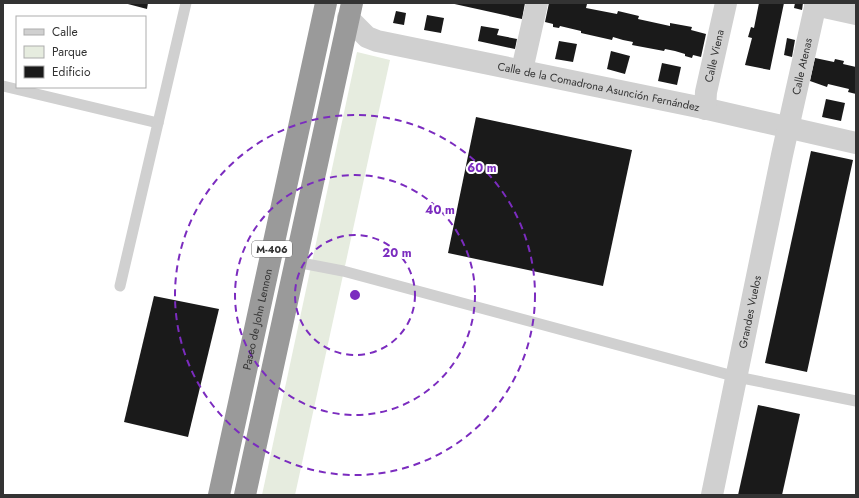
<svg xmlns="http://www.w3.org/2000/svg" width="859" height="498" font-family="Jost,sans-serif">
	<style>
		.green { fill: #e6ecdf }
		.building { fill: #1a1a1a }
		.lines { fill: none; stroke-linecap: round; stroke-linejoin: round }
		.lane { stroke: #d0d0d0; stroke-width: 11 }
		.street { stroke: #d0d0d0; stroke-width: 22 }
		.highway { stroke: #9a9a9a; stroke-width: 22 }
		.ring { fill: none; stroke: #7b2cbf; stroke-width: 2; stroke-dasharray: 7 5 }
		.labels { text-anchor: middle; stroke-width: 4; stroke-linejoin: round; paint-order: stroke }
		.shield { fill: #fff; stroke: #707070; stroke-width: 1 }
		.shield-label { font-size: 10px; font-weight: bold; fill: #333 }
		.street-label { font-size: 11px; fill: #333; stroke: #fff }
		.centre { fill: #7b2cbf; stroke: #fff; stroke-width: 2 }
		.ring-label { font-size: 12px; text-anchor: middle; font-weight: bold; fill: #7b2cbf; stroke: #fff; stroke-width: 4; stroke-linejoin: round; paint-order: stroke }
	</style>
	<rect width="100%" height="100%" fill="#fff"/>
	<path class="green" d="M357 52 390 60 295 495H262Z"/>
	<g class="building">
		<path d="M124 3H148L147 9Z"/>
		<path d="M450 3H525L522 19Z"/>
		<path d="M549 3H584L587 4 586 8 617 14 618 11 639 16 638 19 670 26V23L692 27 691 30 706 34 701 57 693 55 692 58 685 56V54L675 51 665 49 664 51 632 45 633 42 623 40 613 37 612 40 581 33V31L560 26 559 28 553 27V24L545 22Z"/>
		<path d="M759 3H784L770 70 745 65 752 38 748 37 751 27 754 28Z"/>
		<path d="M795 3H803L802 10 794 8Z"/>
		<path d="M396 11 406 13 404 25 393 23Z"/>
		<path d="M427 15 444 18 441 33 424 30Z"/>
		<path d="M481 26 499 29 497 35 517 39 515 49 478 41Z"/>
		<path d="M787 38 795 40 792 57 784 55Z"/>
		<path d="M559 41 577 44 573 62 555 59Z"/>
		<path d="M611 51 630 56 625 74 607 69Z"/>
		<path d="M815 58 834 62 835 59 844 61 843 64 856 67V94L848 92 849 89 828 84 827 87 810 81Z"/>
		<path d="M662 63 681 67 677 85 658 81Z"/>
		<path d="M826 99 845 103 841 121 822 117Z"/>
		<path d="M476 117 632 150 603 286 448 253Z"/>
		<path d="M811 151 853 160 807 372 765 363Z"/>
		<path d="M154 296 219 309 188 437 124 422Z"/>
		<path d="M758 405 800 414 782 495H738Z"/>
	</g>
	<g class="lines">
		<g class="lane">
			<path d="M3 86 158 123"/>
			<path d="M296 262 343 271 737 377 856 401"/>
			<path d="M120 286 186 3"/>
		</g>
		<g class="street">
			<path d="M815 5 856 14"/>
			<path id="s1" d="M348 18 367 37 377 41 703 108 856 143"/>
			<path d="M522 70 537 3"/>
			<path id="s2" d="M705 109 706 92 726 3"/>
			<path id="s3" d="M712 495 782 155 816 3"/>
		</g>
		<g class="highway">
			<path id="s4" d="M219 495 326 3"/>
			<path d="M245 495 352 3"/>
		</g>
	</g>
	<g class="ring">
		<circle cx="355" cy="295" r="60"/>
		<circle cx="355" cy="295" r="120"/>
		<circle cx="355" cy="295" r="180"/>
	</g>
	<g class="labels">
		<rect class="shield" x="252" y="241" width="40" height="16" rx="3"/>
		<g class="shield-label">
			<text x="272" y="253">M-406</text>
		</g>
		<g class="street-label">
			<text dy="4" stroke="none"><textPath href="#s2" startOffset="54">Calle Viena</textPath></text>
			<text dy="4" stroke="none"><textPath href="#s3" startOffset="438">Calle Atenas</textPath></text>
			<text dy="4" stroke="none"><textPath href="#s1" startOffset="264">Calle de la Comadrona Asunción Fernández</textPath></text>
			<text dy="4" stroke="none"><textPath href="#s3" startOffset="187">Grandes Vuelos</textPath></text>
			<text dy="4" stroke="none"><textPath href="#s4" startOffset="180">Paseo de John Lennon</textPath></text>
		</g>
	</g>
	<circle cx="355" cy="295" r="6" class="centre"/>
	<g class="ring-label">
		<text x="482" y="172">60 m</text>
		<text x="440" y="214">40 m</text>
		<text x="397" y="257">20 m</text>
	</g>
	<rect width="859" height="498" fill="none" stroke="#333333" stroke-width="8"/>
	<rect x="16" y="16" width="130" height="72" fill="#ffffff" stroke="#adadad"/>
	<rect x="24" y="29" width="20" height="6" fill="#d0d0d0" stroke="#adadad"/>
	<text x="52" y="36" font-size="12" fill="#333333">Calle</text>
	<rect x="24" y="46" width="20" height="12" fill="#e6ecdf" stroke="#adadad"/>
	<text x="52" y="56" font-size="12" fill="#333333">Parque</text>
	<rect x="24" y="66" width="20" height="12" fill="#1a1a1a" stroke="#adadad"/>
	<text x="52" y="76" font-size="12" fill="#333333">Edificio</text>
</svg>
